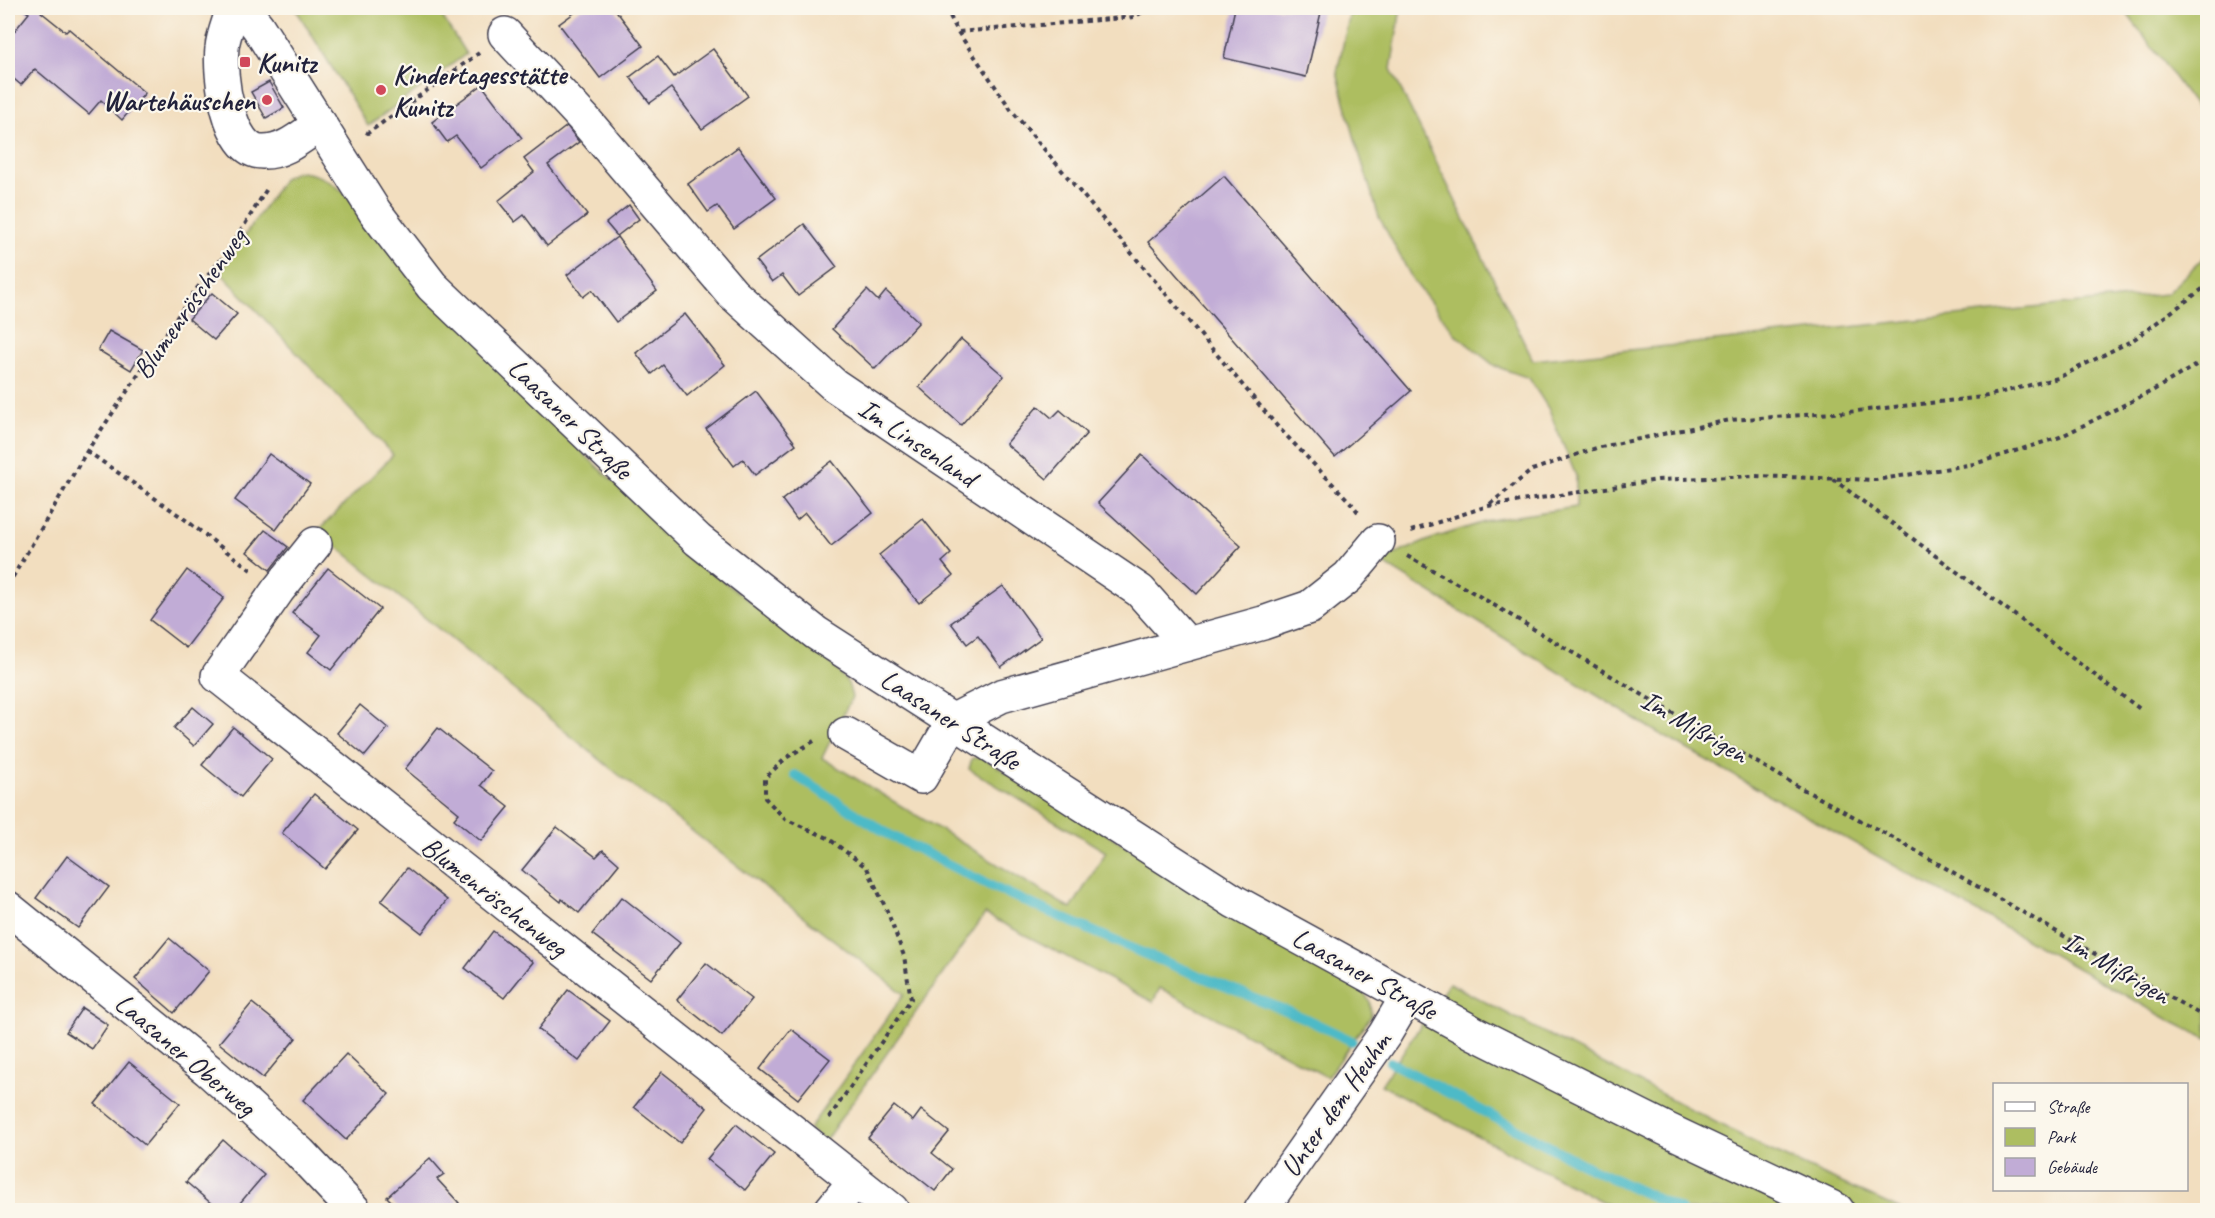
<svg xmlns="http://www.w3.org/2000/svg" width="2215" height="1218" font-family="Caveat,sans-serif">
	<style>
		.green { fill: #adbe61; stroke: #68704e; stroke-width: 1.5 }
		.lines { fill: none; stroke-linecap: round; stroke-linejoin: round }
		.stream { stroke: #4dbac7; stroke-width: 10 }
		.building { fill: #c1acd6 }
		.minor-casing { stroke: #413e4f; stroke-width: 36 }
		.path { stroke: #413e4f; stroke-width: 4; stroke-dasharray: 4.5 4.5; stroke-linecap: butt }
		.minor { stroke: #fff; stroke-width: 33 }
		.poi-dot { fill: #d1495b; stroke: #fbf7ec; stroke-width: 2 }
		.labels { text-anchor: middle; stroke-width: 4.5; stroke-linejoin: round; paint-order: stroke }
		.poi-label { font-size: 28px; font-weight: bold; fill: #22223b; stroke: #fbf7ec; text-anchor: start }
		.street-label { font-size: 28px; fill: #22223b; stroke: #fbf7ec }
	</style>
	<rect width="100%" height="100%" fill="#fbf7ec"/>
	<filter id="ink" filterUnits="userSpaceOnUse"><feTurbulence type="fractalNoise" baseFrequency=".0167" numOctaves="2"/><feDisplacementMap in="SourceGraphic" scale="12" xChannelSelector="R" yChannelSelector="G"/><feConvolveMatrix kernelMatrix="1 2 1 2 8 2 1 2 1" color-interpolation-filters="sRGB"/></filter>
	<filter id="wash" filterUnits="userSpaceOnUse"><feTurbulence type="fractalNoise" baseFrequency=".008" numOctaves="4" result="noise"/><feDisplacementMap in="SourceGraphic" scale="24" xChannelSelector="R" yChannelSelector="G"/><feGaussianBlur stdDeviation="1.35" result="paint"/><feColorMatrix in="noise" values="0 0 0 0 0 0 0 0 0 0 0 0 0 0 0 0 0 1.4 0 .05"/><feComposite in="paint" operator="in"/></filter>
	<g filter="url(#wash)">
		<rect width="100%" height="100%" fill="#f2debf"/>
		<g class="green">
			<path d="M295 8H437L466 54 368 126Z"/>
			<path d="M1351 8H1401L1391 69 1533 360 2166 294 2207 254V1039L2171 1021 1653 730 1379 561 1434 538 1491 520 1576 507V476L1548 408 1529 378 1495 366 1456 335 1413 280 1379 217 1356 143 1337 72Z"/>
			<path d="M2123 8H2207V122Z"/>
			<path d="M295 172C315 171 330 181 345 193L587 457 711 572 833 665 848 683 852 697 822 758 1071 909 1106 852 969 769 972 758H983L1363 991 1370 1002 1371 1016 1327 1077 1160 988 1153 1002 985 914 825 1141 809 1129 904 994 619 775 318 531 393 455 220 272 284 178Z"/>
			<path d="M1449 983 1767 1149 1901 1210H1619L1599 1200 1381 1085Z"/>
		</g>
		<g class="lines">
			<g class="stream">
				<path d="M795 775 888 834 997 889 1140 952 1304 1018 1352 1041"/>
				<path d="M1390 1062 1588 1167 1681 1210"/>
			</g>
		</g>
		<g id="blocks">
			<g class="building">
				<path d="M21 8H45L41 12 66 32 69 29 145 93 122 120 101 100 89 114 35 69 21 85 8 74V39L29 13Z"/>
				<path d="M581 8H614L643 46 600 78 559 24Z"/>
				<path d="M1235 8H1322L1306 77 1224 58Z"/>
				<path d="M713 49 748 96 702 129 671 88 650 103 630 77 658 56 674 77Z"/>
				<path d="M269 82 284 108 266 118 251 92Z"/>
				<path d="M482 85 522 138 481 168 456 136 447 142 432 122Z"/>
				<path d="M567 126 579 142 548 165 587 215 547 246 524 215 515 222 498 201 534 172 524 159Z"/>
				<path d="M738 147 776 198 734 229 717 206 708 212 688 184Z"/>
				<path d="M1224 176 1411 391 1335 457 1148 242Z"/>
				<path d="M629 205 639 219 617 236 606 223Z"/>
				<path d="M804 224 837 267 798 296 782 275 772 282 756 261Z"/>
				<path d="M617 237 657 291 616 322 592 290 583 297 567 275Z"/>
				<path d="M867 290 878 301 886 291 919 322 875 369 832 329Z"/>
				<path d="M212 293 237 314 214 340 189 319Z"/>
				<path d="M685 314 725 365 687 396 663 365 652 374 636 353Z"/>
				<path d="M109 331 143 350 131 370 98 350Z"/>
				<path d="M961 339 1004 376 961 425 919 387Z"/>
				<path d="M756 391 796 444 755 475 743 459 734 466 706 429Z"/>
				<path d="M1038 406 1052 418 1060 410 1087 433 1047 479 1006 444Z"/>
				<path d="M269 454 310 484 276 530 235 500Z"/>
				<path d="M1142 455 1241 546 1197 594 1098 503Z"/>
				<path d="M832 461 873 513 831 546 805 513 797 520 782 500Z"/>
				<path d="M923 519 951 554 942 562 953 576 919 603 879 555Z"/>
				<path d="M265 530 288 547 270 570 247 552Z"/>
				<path d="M328 568 380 609 331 670 308 652 321 635 292 613Z"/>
				<path d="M187 570 224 598 186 648 150 620Z"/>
				<path d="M1003 586 1041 638 1001 667 978 636 967 644 951 623Z"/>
				<path d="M360 705 388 728 365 756 337 733Z"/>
				<path d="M193 707 213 724 194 746 174 728Z"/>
				<path d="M233 727 272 759 241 797 202 765Z"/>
				<path d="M438 728 492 771 481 785 509 807 481 841 454 819 459 813 405 769Z"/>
				<path d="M314 794 358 830 325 869 282 833Z"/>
				<path d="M557 827 596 857 603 850 619 864 579 913 562 899 561 902 522 870Z"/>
				<path d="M67 856 109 887 78 928 36 898Z"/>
				<path d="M407 868 447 900 422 933 381 901Z"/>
				<path d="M622 897 680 943 651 979 592 934Z"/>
				<path d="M493 931 533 962 504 998 465 968Z"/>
				<path d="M169 938 209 971 174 1013 135 979Z"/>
				<path d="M706 963 752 999 722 1036 677 1000Z"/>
				<path d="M568 990 610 1021 579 1061 538 1029Z"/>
				<path d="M252 1003 296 1038 263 1078 219 1043Z"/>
				<path d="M82 1008 108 1025 92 1049 66 1032Z"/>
				<path d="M791 1029 830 1059 798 1099 760 1069Z"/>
				<path d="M346 1054 389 1094 346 1140 303 1100Z"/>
				<path d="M129 1062 180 1103 145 1145 95 1104Z"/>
				<path d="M662 1072 707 1108 680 1143 634 1107Z"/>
				<path d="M894 1106 913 1121 921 1110 949 1132 932 1153 952 1169 935 1191 868 1138Z"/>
				<path d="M736 1124 774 1154 745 1190 707 1159Z"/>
				<path d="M223 1140 264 1175 234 1210H219L186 1182Z"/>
				<path d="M430 1158 444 1174 437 1179 459 1203 449 1210H400L387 1197Z"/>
			</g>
		</g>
	</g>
	<g filter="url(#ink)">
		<use href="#blocks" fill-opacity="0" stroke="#413e4f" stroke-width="1.5"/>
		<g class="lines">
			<defs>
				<g id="minor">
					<path d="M233 8C230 20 223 35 222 48 219 74 228 152 262 152 284 153 302 136 320 124"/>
					<path d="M243 8 258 27 375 212 432 286 698 540 816 633 1235 902 1476 1034 1666 1129 1837 1210"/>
					<path d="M505 34 584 119 732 293 834 385 1140 591 1187 644"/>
					<path d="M315 544 278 590 218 676 892 1210"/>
					<path d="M846 734 921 777 954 720 1001 696 1263 623 1310 607 1348 577 1378 541"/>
					<path d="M8 908 208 1070 300 1153 354 1210"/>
					<path d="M831 1210 855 1181"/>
					<path d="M1261 1210 1385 1034 1407 997"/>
				</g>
			</defs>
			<use href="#minor" class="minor-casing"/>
			<g class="path">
				<path d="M946 8 958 32 1012 111 1277 426 1352 504 1360 515"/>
				<path d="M959 32 1134 17 1149 8"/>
				<path d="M366 132 368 133 479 53"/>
				<path d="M87 451 183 518 251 570"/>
				<path d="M1833 479 2140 709"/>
				<path d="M1490 504 1532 470 1596 448 1730 420 1848 412 1983 397 2058 378 2133 340 2208 285"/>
				<path d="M1411 531 1488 506 1658 480 1755 476 1876 480 1974 464 2060 437 2152 391 2208 358"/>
				<path d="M1407 556 1474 593 1661 706 1799 787 1897 840 2208 1019"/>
				<path d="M8 585 87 451 194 292 229 250 268 187"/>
				<path d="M814 741 786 758 765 778V798L785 819 828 838 867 868 888 913 904 956 911 999 829 1118"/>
			</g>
			<use href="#minor" class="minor"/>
		</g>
	</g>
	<g class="poi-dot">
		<rect x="239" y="56" width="12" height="12" rx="3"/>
		<circle cx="381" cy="90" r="6"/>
		<circle cx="267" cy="100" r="6"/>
	</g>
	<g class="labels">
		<g class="poi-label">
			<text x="257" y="72">Kunitz</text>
			<text x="393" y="84">Kindertagesstätte<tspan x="393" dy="32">Kunitz</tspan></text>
			<text x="255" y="110" text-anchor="end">Wartehäuschen</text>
		</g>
		<g class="street-label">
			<text transform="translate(189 303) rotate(-55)" y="10">Blumenröschenweg</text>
			<text transform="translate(571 418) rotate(44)" y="10">Laasaner Straße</text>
			<text transform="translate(918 442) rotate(34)" y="10">Im Linsenland</text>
			<text transform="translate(951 719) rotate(33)" y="10">Laasaner Straße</text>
			<text transform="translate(1695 726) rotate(30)" y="10">Im Mißrigen</text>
			<text transform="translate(495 896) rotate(38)" y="10">Blumenröschenweg</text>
			<text transform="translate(2117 967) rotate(30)" y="10">Im Mißrigen</text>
			<text transform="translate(1365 973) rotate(29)" y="10">Laasaner Straße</text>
			<text transform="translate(186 1054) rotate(40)" y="10">Laasaner Oberweg</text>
			<text transform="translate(1335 1104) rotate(-55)" y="10">Unter dem Heuhm</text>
		</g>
	</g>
	<rect width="2215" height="1218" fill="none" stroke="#fbf7ec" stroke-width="30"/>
	<rect x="1993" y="1083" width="195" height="108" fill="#fbf7ec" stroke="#a4a2a5" stroke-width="1.5"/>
	<rect x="2005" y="1102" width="30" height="9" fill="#ffffff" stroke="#a4a2a5" stroke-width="1.5"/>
	<text x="2047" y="1113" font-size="18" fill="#22223b">Straße</text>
	<rect x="2005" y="1128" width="30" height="18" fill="#adbe61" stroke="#a4a2a5" stroke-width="1.5"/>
	<text x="2047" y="1143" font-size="18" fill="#22223b">Park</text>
	<rect x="2005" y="1158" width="30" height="18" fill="#c1acd6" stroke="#a4a2a5" stroke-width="1.5"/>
	<text x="2047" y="1173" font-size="18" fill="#22223b">Gebäude</text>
</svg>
